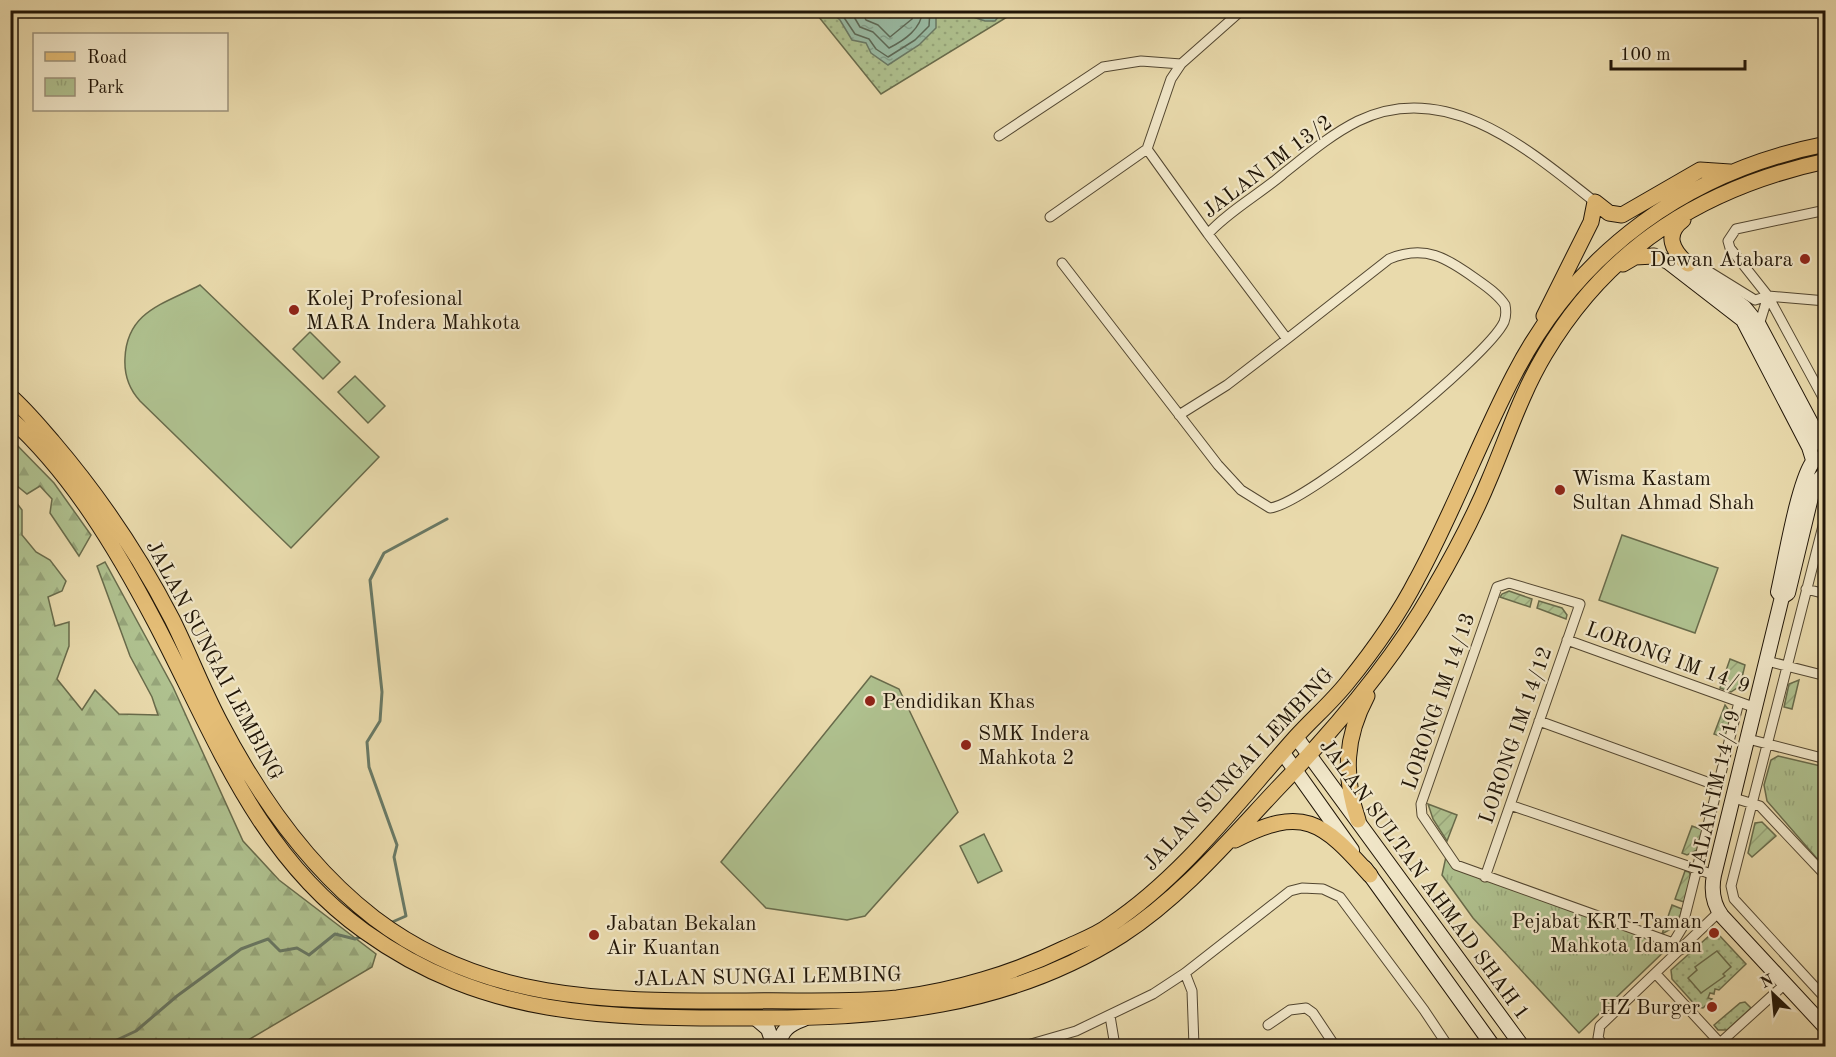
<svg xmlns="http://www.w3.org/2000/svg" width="1836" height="1057" font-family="'Old Standard TT',serif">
  <defs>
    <pattern id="grass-dots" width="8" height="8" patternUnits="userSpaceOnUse" patternTransform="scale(1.5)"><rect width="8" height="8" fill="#afc18f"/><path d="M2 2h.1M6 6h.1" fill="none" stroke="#96a57a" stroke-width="1.8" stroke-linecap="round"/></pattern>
    <pattern id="forest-firs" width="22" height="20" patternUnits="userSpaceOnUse" patternTransform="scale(1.5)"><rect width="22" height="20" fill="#afc18f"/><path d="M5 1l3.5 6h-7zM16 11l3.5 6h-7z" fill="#96a57a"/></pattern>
    <pattern id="park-tufts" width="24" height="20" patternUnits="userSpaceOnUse" patternTransform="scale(1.5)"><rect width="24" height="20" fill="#afc18f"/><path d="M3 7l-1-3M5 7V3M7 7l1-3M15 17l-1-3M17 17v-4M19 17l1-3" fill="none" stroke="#96a57a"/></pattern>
    <pattern id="garden-furrows" width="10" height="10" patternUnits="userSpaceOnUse" patternTransform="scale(1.5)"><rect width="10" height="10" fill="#afc18f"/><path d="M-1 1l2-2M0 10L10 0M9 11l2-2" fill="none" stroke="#96a57a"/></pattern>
    <pattern id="water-ripples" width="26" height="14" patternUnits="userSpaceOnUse" patternTransform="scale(1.5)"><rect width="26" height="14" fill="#99bba4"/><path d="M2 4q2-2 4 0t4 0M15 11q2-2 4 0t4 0" fill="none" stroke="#84a08c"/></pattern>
  </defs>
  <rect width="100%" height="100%" fill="#e9daac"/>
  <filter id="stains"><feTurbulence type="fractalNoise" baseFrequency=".00333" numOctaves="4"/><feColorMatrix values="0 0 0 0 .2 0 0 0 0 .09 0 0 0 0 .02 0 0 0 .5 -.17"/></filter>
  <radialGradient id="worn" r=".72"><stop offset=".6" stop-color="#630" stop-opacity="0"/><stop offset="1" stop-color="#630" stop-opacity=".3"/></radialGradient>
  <path fill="url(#grass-dots)" stroke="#686b4b" stroke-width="1.5" d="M 814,11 L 1017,11 L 881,94 Z
    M 1719,935 L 1746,964 L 1719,990 L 1715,989 L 1714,994 L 1710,993 L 1708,998 L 1712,999 L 1703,1008 L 1697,1007 L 1672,979 L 1671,970 L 1709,936 Z
    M 1745,1002 L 1751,1008 L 1727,1030 L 1718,1030 L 1714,1025 L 1740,1003 Z"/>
  <path fill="url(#forest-firs)" stroke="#686b4b" stroke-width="1.5" d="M 10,438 L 54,483 L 91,535 L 79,556 L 50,513 L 52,499 L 40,486 L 27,494 L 11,481 Z
    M 10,494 L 22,510 L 22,535 L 36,552 L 50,560 L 66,581 L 62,591 L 48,597 L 55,626 L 69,622 L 69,646 L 57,679 L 82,710 L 95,690 L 119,714 L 158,715 L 152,697 L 130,656 L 97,566 L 105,562 L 173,687 L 243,841 L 279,880 L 376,954 L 372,967 L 238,1046 L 11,1046 Z"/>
  <path fill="url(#park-tufts)" stroke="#686b4b" stroke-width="1.5" d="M 1778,756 L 1825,767 L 1825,827 L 1820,862 L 1767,801 L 1764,785 L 1771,760 Z
    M 1447,852 L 1457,865 L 1673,943 L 1579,1033 L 1473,918 L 1442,875 Z"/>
  <path fill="url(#garden-furrows)" stroke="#686b4b" stroke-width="1.5" d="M 1509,591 L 1532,599 L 1530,607 L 1500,597 L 1502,594 Z
    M 1539,601 L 1562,608 L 1567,615 L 1566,619 L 1537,608 Z
    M 1730,659 L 1745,665 L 1740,686 L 1731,692 L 1720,688 Z
    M 1799,680 L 1792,709 L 1784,707 L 1789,684 Z
    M 1725,705 L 1732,715 L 1726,738 L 1714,734 Z
    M 1428,804 L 1457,815 L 1447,841 L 1433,819 Z
    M 1762,822 L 1776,836 L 1752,857 L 1748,853 L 1755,823 Z
    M 1692,826 L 1703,830 L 1697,850 L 1687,855 L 1682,853 Z
    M 1685,871 L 1689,872 L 1691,877 L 1684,902 L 1675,899 Z
    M 1672,905 L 1682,909 L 1678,925 L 1662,934 Z"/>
  <path fill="#afc18f" stroke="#686b4b" stroke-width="1.5" d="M 200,285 L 379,457 L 291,548 L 140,401 C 129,389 124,375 125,358 C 127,311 164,304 200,285 Z
    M 310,332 L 340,362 L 323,379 L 293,349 Z
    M 355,376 L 385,406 L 368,423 L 338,392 Z
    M 1622,535 L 1718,568 L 1695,633 L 1599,600 Z
    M 871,676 L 899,689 L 958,812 L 865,916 L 847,920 L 766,908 L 721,862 Z
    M 984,834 L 1002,871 L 978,883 L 960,846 Z
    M 1717,951 L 1731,967 L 1723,974 L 1725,976 L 1701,993 L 1688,978 L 1697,970 L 1695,967 Z"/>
  <path fill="url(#water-ripples)" stroke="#697965" stroke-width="1.5" d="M 830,11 L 936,11 L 936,28 L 919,45 L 888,65 L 871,53 L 866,43 L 852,40 L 840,20 Z
    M 955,11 L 1003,10 L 1003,11 L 995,21 L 985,21 Z"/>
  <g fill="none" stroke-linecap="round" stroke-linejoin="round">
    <path stroke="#5c6856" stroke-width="1.5" d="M 839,10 L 855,34 L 869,39 L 876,49 L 888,57 L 915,40 L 929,26 L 930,10
      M 850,10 L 860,27 L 873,32 L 889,48 C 905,40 921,29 923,10
      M 861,10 L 866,20 L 878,25 L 890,37 L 912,19 L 914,10"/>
    <path stroke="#697965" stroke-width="3" d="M 390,923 L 406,916 L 394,857 L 397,845 L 369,767 L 367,742 L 380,721 L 382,692 L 370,580 L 384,553 L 447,519
      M 104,1046 L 136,1031 L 177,996 L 241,949 L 268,939 L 280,951 L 297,948 L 309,955 L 335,934 L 355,939 L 363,936"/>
    <defs>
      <path id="street" d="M 1242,10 L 1181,64 L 1171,79 L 1147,149 L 1208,234 C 1226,213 1261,193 1283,174 C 1307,155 1330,135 1358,121 C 1447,78 1529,150 1595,202
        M 999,136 L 1103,67 L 1141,61 L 1181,64
        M 1826,210 L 1736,229 L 1728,241 L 1730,248 L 1768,296 L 1826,403
        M 1050,217 L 1147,149
        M 1062,263 L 1218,465 L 1241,490 L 1270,508 C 1307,504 1488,357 1504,322 C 1506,317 1506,310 1505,305 C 1498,294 1486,286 1476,279 C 1447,258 1425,244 1389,259 L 1287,339 L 1208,234
        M 1700,266 L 1755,300 L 1768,296 L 1826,301
        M 1759,325 L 1768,296
        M 1179,415 L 1227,385 L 1287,339
        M 1826,514 L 1731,886 L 1734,899 L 1826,999
        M 1806,589 L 1826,594
        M 1567,640 L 1756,708
        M 1767,661 L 1826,676
        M 1539,721 L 1718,786
        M 1748,739 L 1826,759
        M 1734,798 L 1760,806 L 1826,876
        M 1510,805 L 1714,875
        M 1485,877 L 1580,604 L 1509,583 L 1497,587 L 1421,804 L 1422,815 L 1456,865 L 1673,943 L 1681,950
        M 1673,943 L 1682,928 L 1739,702
        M 1185,973 L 1192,991 L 1194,1046
        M 1656,974 L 1720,1043 L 1785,984
        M 1110,1016 L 1115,1046
        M 1268,1025 L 1290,1010 L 1306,1008 L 1313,1013 L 1335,1046
        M 1024,1046 L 1076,1031 L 1153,994 L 1185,973 L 1290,891 L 1302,888 L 1323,889 L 1340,897 L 1424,1010 L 1448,1046
        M 1604,1046 L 1598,1038 L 1600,1026 L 1719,912"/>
      <path id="secondary" d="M 1654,256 L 1668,262 L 1743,320 L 1809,447 L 1813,460
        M 1688,264 L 1744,307 L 1759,325 L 1826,451
        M 1782,597 L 1714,875 C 1711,890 1713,904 1722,916 L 1826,1028
        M 1782,597 L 1778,592 C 1785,562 1797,487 1812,463
        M 1782,597 L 1788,593 L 1814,485 L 1824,474
        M 1296,737 L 1522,1046
        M 1283,753 L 1352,850
        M 1365,868 L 1493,1046
        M 755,1018 L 768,1029 L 774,1046
        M 778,1046 C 782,1030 788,1025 804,1019"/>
      <path id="primary" d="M 1595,202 L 1609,213 L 1622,215 L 1700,170 L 1730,172
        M 1683,220 C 1664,234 1672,251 1688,264
        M 1623,264 L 1635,257 L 1654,256
        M 1544,316 L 1591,222 L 1595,202
        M 10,396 C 26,410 39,426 53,442 C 100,497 139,555 172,619 C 189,653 202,688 220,722 C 258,795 308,867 374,918 C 487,1004 612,1001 746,1001 C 796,1000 847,1003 897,998 C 954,991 1014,973 1065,948 C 1080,941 1097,935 1110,925 C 1183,876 1237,803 1295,738 C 1312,719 1331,703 1347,683 C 1373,651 1398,616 1417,579 C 1453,513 1479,442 1514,375 C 1578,250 1689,171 1826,144
        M 10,418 C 72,474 117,550 155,622 C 214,734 256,854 364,931 C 485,1018 605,1018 748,1018 C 879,1019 1008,1008 1122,935 C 1181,897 1229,840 1277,789 C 1334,730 1391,664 1432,592 C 1453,556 1473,519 1489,480 C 1507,438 1521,394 1545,354 C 1609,246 1705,187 1826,161
        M 1358,820 C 1343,776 1345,737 1367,696
        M 1235,840 C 1303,805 1322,821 1370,875"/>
    </defs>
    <use href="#street" stroke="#524630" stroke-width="11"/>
    <use href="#secondary" stroke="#201507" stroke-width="16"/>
    <use href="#primary" stroke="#201507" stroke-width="17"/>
    <use href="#street" stroke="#f1e7c9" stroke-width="9"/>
    <use href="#secondary" stroke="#f1e7c9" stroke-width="14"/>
    <use href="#primary" stroke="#e4bd76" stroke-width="15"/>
  </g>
  <g fill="#8f2418" stroke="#f1e7c9" stroke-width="2">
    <circle cx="1805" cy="259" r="6"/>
    <circle cx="294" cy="310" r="6"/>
    <circle cx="1560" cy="490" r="6"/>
    <circle cx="870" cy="701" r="6"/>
    <circle cx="966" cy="745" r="6"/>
    <circle cx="1714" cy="933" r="6"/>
    <circle cx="594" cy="935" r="6"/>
    <circle cx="1712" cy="1007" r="6"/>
  </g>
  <g text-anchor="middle" stroke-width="4.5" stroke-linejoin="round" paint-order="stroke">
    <g font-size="21" fill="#201507" stroke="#f1e7c9">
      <text transform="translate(1267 166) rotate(-37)" y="7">JALAN IM 13/2</text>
      <text transform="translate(1668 657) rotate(20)" y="7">LORONG IM 14/9</text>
      <text transform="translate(215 660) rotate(62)" y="7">JALAN SUNGAI LEMBING</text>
      <text transform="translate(1438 701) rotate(-71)" y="7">LORONG IM 14/13</text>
      <text transform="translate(1515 735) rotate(-71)" y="7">LORONG IM 14/12</text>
      <text transform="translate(1238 769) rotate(-47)" y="7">JALAN SUNGAI LEMBING</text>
      <text transform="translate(1714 792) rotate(-77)" y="7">JALAN IM 14/19</text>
      <text transform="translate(1425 879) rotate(54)" y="7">JALAN SULTAN AHMAD SHAH 1</text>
      <text transform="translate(768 976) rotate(-1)" y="7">JALAN SUNGAI LEMBING</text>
    </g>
    <g font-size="21" fill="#201507" stroke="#f1e7c9" text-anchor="start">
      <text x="1793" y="266" text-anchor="end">Dewan Atabara</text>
      <text x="306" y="305">Kolej Profesional<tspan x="306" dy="24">MARA Indera Mahkota</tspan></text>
      <text x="1572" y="485">Wisma Kastam<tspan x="1572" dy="24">Sultan Ahmad Shah</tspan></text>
      <text x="882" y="708">Pendidikan Khas</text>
      <text x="978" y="740">SMK Indera<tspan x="978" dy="24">Mahkota 2</tspan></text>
      <text x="1702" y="928" text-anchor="end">Pejabat KRT-Taman<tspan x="1702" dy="24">Mahkota Idaman</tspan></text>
      <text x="606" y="930">Jabatan Bekalan<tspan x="606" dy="24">Air Kuantan</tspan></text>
      <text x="1700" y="1014" text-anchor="end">HZ Burger</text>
    </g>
  </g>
  <rect width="1836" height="1057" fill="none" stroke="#e9daac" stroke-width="36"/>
  <rect x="12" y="12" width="1812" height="1033" fill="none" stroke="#201507" stroke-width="3"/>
  <rect x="18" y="18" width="1800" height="1021" fill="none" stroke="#201507" stroke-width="1.5"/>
  <rect x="33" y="33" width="195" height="78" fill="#f1e7c9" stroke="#9d937b" stroke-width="1.5"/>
  <rect x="45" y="52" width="30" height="9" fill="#e4bd76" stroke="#9d937b" stroke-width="1.5"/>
  <text x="87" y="63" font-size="18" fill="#201507">Road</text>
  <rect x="45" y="78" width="30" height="18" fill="url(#park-tufts)" stroke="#9d937b" stroke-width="1.5"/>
  <text x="87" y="93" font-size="18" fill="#201507">Park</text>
  <g transform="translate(1773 994) rotate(334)" stroke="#f1e7c9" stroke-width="4.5" paint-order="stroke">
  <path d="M0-4.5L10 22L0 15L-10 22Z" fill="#201507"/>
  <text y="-9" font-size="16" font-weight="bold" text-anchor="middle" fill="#201507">N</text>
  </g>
  <path d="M1611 60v9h134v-9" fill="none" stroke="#201507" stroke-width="3"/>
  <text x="1620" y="60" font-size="18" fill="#201507" stroke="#f1e7c9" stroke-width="4.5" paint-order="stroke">100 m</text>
  <rect width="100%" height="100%" filter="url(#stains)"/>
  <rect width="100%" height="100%" fill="url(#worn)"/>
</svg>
